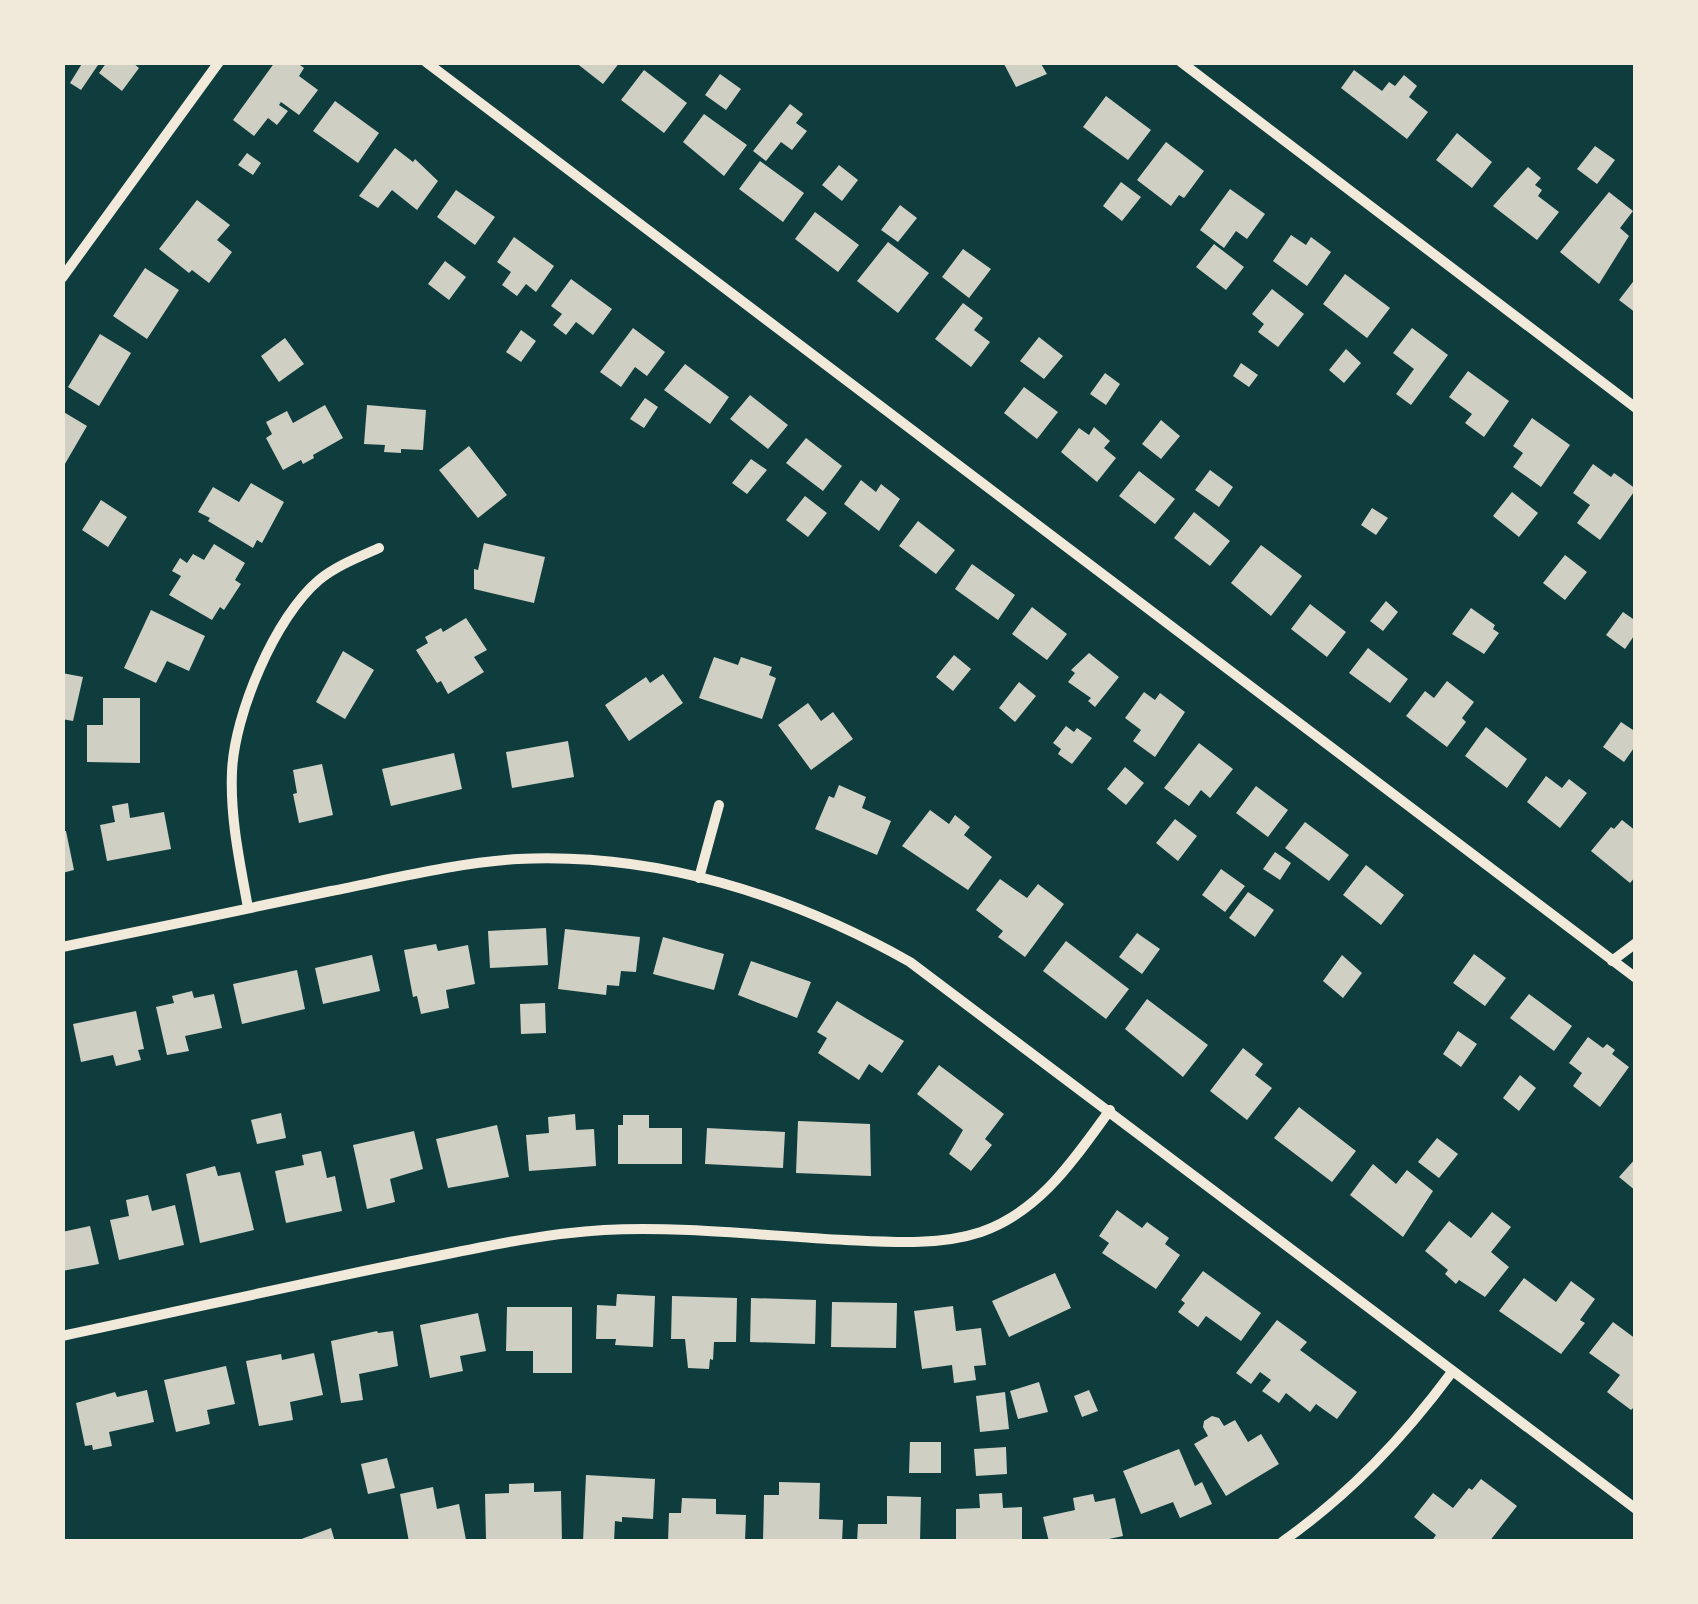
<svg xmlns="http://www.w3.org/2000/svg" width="1698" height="1604" font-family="'Times New Roman',serif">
  <rect width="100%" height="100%" fill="#0f3d3e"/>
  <path fill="#cfcfc3" d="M 83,62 L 98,65 L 81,90 L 70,83 Z
    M 107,62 L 132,62 L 139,68 L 122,91 L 99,73 Z
    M 275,62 L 296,62 L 304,68 L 299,76 L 318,90 L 299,115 L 281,102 L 279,105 L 288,111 L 277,125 L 268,118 L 254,136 L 233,120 Z
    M 575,62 L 620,62 L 603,84 Z
    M 1003,62 L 1040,62 L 1047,74 L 1016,87 Z
    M 644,70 L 687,103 L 664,133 L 621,100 Z
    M 1354,70 L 1382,91 L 1389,82 L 1395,86 L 1404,75 L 1417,86 L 1409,97 L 1428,112 L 1407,139 L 1341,88 Z
    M 720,74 L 741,89 L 726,110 L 705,95 Z
    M 1106,96 L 1151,130 L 1128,160 L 1083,127 Z
    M 335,101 L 379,133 L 358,163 L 313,131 Z
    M 790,104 L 803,114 L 796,123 L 807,131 L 792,150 L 781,142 L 766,161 L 753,151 Z
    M 704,114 L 747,145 L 724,176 L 683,142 Z
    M 1457,133 L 1492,162 L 1472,188 L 1436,160 Z
    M 1166,142 L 1204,171 L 1184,198 L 1179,195 L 1171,206 L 1137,180 Z
    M 1595,146 L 1615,160 L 1597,184 L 1577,169 Z
    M 395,148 L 413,162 L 415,159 L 438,181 L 417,210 L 392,190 L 378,208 L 359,196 Z
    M 247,153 L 261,163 L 253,175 L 238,165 Z
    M 760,161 L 804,193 L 783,222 L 739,189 Z
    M 839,165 L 858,180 L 842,201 L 822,185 Z
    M 1528,167 L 1541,178 L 1535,185 L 1542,190 L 1538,196 L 1559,212 L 1537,240 L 1493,206 Z
    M 1121,182 L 1141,197 L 1122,221 L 1103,206 Z
    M 1230,189 L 1265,214 L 1247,239 L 1236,231 L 1224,248 L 1200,230 Z
    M 456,190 L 495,217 L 475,245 L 437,217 Z
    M 1609,192 L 1633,211 L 1620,228 L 1629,236 L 1599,284 L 1560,252 Z
    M 197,200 L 230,225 L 217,240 L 232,252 L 209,283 L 192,270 L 189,273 L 159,249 Z
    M 900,205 L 917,218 L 898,242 L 881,230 Z
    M 815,212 L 859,245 L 838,272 L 795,239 Z
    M 1291,235 L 1306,245 L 1311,237 L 1331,252 L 1307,286 L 1273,261 Z
    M 514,237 L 554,266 L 536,292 L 526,284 L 517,296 L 502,285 L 511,272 L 497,262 Z
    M 888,242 L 929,273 L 898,313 L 857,281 Z
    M 1214,244 L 1244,267 L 1226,290 L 1196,267 Z
    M 963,249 L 991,269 L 969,298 L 942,277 Z
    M 445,261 L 466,277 L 449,300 L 428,284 Z
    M 145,268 L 179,290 L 147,339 L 113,316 Z
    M 1345,274 L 1390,308 L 1367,338 L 1323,304 Z
    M 1636,278 L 1636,313 L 1619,300 Z
    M 571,279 L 612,309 L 593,335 L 576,322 L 566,335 L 553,325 L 562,314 L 551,306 Z
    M 1272,289 L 1304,314 L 1278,347 L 1258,332 L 1264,324 L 1252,314 Z
    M 963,303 L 983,318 L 974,330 L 990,342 L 971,367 L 935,339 Z
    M 633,328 L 665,352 L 647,376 L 635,367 L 621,387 L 600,372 Z
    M 1412,328 L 1448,355 L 1411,405 L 1396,394 L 1414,369 L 1393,353 Z
    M 521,330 L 536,341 L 521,362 L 506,352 Z
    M 100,334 L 131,353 L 99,406 L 68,387 Z
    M 1039,337 L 1063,356 L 1044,379 L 1020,361 Z
    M 285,338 L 304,364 L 279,382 L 261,356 Z
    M 1346,349 L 1361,363 L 1344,383 L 1329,370 Z
    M 1241,363 L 1258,375 L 1249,387 L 1233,376 Z
    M 685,364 L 729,397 L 710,424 L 664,390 Z
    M 1468,371 L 1509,401 L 1484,437 L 1465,423 L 1472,414 L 1449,397 Z
    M 1105,373 L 1120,384 L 1106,405 L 1090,394 Z
    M 1024,387 L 1058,412 L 1037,439 L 1004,413 Z
    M 750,395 L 788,425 L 768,449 L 730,419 Z
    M 645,398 L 658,407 L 644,428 L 630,419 Z
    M 325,405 L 343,438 L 313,455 L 314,458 L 303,464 L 301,460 L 283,470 L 266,438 L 272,434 L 266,422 L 287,411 L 293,423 Z
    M 367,405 L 426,410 L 423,450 L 401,449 L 401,453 L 384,452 L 385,445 L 364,444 Z
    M 62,411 L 87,426 L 62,469 Z
    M 1532,418 L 1570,445 L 1541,487 L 1513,467 L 1523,453 L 1513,446 Z
    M 1161,420 L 1180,436 L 1161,459 L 1142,444 Z
    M 1094,427 L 1110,441 L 1104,448 L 1116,458 L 1097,482 L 1061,452 L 1079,428 L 1089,435 Z
    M 806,438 L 842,466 L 823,491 L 786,463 Z
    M 469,446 L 507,495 L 478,518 L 439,470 Z
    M 751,459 L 767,470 L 747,494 L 732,483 Z
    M 1593,464 L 1611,477 L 1614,473 L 1636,489 L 1600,540 L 1577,523 L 1590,505 L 1573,493 Z
    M 1210,470 L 1233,487 L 1219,507 L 1195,490 Z
    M 1139,471 L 1175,499 L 1155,524 L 1119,496 Z
    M 861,480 L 876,492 L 881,484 L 900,499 L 879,531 L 844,504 Z
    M 251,483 L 284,502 L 262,543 L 257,540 L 253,548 L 208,521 L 210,518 L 198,512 L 213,487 L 239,502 Z
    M 1512,492 L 1538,513 L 1519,537 L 1493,516 Z
    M 805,496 L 827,513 L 808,537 L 786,520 Z
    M 101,500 L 127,517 L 108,547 L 82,530 Z
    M 1372,508 L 1388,518 L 1376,535 L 1361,525 Z
    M 1194,512 L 1230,541 L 1210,566 L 1174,538 Z
    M 918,521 L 955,550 L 936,574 L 899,546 Z
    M 484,543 L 545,557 L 534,603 L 474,589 L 474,569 L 478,570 Z
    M 214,544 L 245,563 L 235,580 L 241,584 L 224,610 L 220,607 L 212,620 L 169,595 L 181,576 L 172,571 L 180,558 L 187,563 L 193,554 L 204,560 Z
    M 1261,545 L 1302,576 L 1271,616 L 1231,583 Z
    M 1565,555 L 1587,572 L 1565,600 L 1543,583 Z
    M 972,564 L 1015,595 L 998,620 L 955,589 Z
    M 1386,601 L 1398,612 L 1383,631 L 1370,621 Z
    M 1310,604 L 1346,632 L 1327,657 L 1291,629 Z
    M 1032,607 L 1067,634 L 1047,660 L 1012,634 Z
    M 1471,608 L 1495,625 L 1493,629 L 1499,633 L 1484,654 L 1452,634 Z
    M 151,610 L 205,636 L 189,671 L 167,661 L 156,683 L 124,668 Z
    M 1623,612 L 1636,621 L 1636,633 L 1625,649 L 1606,635 Z
    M 466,618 L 487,650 L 474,657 L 484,672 L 448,694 L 441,681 L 437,683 L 416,650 L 428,643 L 425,637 L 441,628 L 443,632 Z
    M 1368,648 L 1408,679 L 1390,703 L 1349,673 Z
    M 343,651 L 374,670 L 345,719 L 316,702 Z
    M 1089,653 L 1119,677 L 1095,707 L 1088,701 L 1091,698 L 1068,682 L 1075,673 L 1071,670 Z
    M 954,655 L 971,669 L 953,691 L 936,677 Z
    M 714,657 L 738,665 L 741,657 L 772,667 L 769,675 L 776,678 L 762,719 L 699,698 Z
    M 62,673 L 83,677 L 73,721 L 62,719 Z
    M 663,674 L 683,703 L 629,741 L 605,705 L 646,677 L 650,683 Z
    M 1447,681 L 1474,702 L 1462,718 L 1466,722 L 1447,747 L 1406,716 L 1425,691 L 1434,698 Z
    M 1019,682 L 1036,696 L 1015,722 L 999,708 Z
    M 1144,692 L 1155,700 L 1160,693 L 1185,712 L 1155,757 L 1133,741 L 1141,730 L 1125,718 Z
    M 103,698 L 140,698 L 140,763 L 87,762 L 87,725 L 103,725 Z
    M 808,703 L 821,721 L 833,712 L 853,739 L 811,770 L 778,725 Z
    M 1621,722 L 1636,732 L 1636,745 L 1624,762 L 1603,747 Z
    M 1066,726 L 1074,732 L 1077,728 L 1092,738 L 1072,764 L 1058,754 L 1061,749 L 1053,743 Z
    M 1486,727 L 1527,759 L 1507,788 L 1465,756 Z
    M 568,741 L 574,777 L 512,788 L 506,752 Z
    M 1199,743 L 1233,769 L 1210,798 L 1201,790 L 1189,806 L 1164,788 Z
    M 454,753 L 462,789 L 391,806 L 382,769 Z
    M 322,764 L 333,815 L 299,823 L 293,794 L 297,793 L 293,770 Z
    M 1125,767 L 1144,783 L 1126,805 L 1107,789 Z
    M 1546,776 L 1562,788 L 1569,779 L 1587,793 L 1560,828 L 1527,802 Z
    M 839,785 L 866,797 L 862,808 L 891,821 L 877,855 L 815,829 L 829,796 L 834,798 Z
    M 1256,786 L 1288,810 L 1268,837 L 1236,813 Z
    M 128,803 L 130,818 L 164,812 L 171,849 L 107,861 L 100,825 L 115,822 L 112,806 Z
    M 930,810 L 949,824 L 955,815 L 970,827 L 964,835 L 992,857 L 968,890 L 902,846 Z
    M 1175,819 L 1197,836 L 1178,861 L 1156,843 Z
    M 1622,820 L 1636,831 L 1636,876 L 1630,883 L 1591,851 L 1611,827 L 1614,829 Z
    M 1305,822 L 1349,855 L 1329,881 L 1285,848 Z
    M 62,831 L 66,831 L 74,870 L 62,873 Z
    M 1275,852 L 1291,863 L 1280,880 L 1263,869 Z
    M 1366,865 L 1404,895 L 1381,925 L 1343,895 Z
    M 1221,869 L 1245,886 L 1225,912 L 1202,895 Z
    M 1000,879 L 1027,898 L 1038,884 L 1064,904 L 1025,957 L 998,937 L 1003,931 L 976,910 Z
    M 1248,892 L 1274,910 L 1255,937 L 1229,918 Z
    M 546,928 L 548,965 L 490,968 L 488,931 Z
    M 565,929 L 640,937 L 636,972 L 621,971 L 619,986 L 607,985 L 606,995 L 558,989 Z
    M 1137,933 L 1160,949 L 1142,974 L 1119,957 Z
    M 663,937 L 724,954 L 714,990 L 653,974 Z
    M 1066,941 L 1129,989 L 1106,1019 L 1043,971 Z
    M 436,944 L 438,951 L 468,945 L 475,984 L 446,990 L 449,1008 L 421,1014 L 417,996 L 413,997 L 404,950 Z
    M 1474,954 L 1506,978 L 1485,1006 L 1453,983 Z
    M 372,955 L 380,991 L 323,1004 L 315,968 Z
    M 1342,955 L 1362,973 L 1343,998 L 1323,981 Z
    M 751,961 L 811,982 L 797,1018 L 738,995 Z
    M 297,970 L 305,1009 L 242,1024 L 233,984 Z
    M 192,991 L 194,998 L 214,994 L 222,1028 L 185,1036 L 189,1051 L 167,1055 L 156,1007 L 174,1003 L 172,996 Z
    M 1529,994 L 1572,1026 L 1554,1051 L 1510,1018 Z
    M 1147,999 L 1208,1045 L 1183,1077 L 1125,1029 Z
    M 837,1001 L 904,1041 L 882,1073 L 869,1064 L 859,1080 L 818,1053 L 827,1038 L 817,1032 Z
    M 545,1003 L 546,1033 L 521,1034 L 520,1004 Z
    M 136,1011 L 144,1049 L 138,1050 L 141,1060 L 116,1066 L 113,1055 L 81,1062 L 73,1024 Z
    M 1458,1031 L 1477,1044 L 1461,1067 L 1443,1054 Z
    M 1588,1037 L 1603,1048 L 1607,1044 L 1615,1050 L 1612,1054 L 1629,1067 L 1600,1107 L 1573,1086 L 1582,1073 L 1569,1063 Z
    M 1243,1048 L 1263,1064 L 1255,1075 L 1272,1088 L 1247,1120 L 1210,1091 Z
    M 939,1065 L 1004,1114 L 985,1139 L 992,1145 L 971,1171 L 949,1154 L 963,1130 L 917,1094 Z
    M 1520,1075 L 1536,1088 L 1519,1111 L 1503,1098 Z
    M 1299,1107 L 1356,1151 L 1332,1182 L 1274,1138 Z
    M 281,1113 L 286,1138 L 257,1144 L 251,1120 Z
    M 575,1114 L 576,1130 L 594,1129 L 596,1166 L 529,1171 L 526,1135 L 549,1133 L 548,1117 Z
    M 623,1115 L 649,1115 L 649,1128 L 682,1128 L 682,1164 L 618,1164 L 618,1125 L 623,1125 Z
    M 798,1121 L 870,1124 L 871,1176 L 796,1173 Z
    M 497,1125 L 509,1177 L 448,1188 L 436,1139 Z
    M 707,1128 L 785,1132 L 783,1168 L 705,1164 Z
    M 414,1131 L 423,1169 L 390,1179 L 395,1202 L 367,1209 L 353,1145 Z
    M 1437,1138 L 1458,1154 L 1439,1178 L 1418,1162 Z
    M 321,1151 L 327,1178 L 335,1176 L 342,1211 L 286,1223 L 275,1171 L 304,1165 L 302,1155 Z
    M 1636,1158 L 1636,1191 L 1619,1177 Z
    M 1373,1164 L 1396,1184 L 1407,1170 L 1433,1191 L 1403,1237 L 1350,1195 Z
    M 215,1166 L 218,1176 L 240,1172 L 254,1230 L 200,1243 L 186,1174 Z
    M 148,1195 L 152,1211 L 175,1205 L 184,1245 L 119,1260 L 110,1220 L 129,1216 L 126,1200 Z
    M 1117,1210 L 1142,1228 L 1147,1222 L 1169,1238 L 1165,1244 L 1180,1255 L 1156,1289 L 1102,1253 L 1109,1243 L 1099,1236 Z
    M 1492,1212 L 1511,1227 L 1491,1252 L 1509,1267 L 1485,1297 L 1459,1280 L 1456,1284 L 1445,1274 L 1448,1270 L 1425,1251 L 1449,1221 L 1471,1238 Z
    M 90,1226 L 99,1264 L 62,1271 L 62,1232 Z
    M 1203,1271 L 1261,1313 L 1241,1341 L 1206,1316 L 1198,1327 L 1178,1312 L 1185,1303 L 1181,1300 Z
    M 1055,1273 L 1071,1308 L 1009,1337 L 992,1301 Z
    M 1524,1278 L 1556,1302 L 1571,1281 L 1595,1299 L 1580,1320 L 1585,1323 L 1561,1354 L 1499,1311 Z
    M 617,1294 L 655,1296 L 653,1347 L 615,1345 L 616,1339 L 596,1339 L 597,1305 L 616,1306 Z
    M 672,1296 L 737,1298 L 736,1342 L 714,1342 L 713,1360 L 710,1359 L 709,1369 L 688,1368 L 685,1339 L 671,1339 Z
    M 751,1298 L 816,1300 L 815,1344 L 750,1342 Z
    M 832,1302 L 897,1303 L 896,1348 L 831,1347 Z
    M 953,1306 L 956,1331 L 981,1328 L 986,1365 L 974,1366 L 976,1380 L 954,1383 L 952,1365 L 922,1369 L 914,1311 Z
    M 507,1307 L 572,1307 L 572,1373 L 533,1373 L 533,1351 L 506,1351 Z
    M 478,1313 L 486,1351 L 460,1356 L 463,1371 L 430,1378 L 420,1325 Z
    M 1277,1320 L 1307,1342 L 1300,1350 L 1357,1392 L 1337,1419 L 1316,1404 L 1310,1412 L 1286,1393 L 1279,1403 L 1262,1391 L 1271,1380 L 1260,1372 L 1251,1384 L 1236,1373 Z
    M 1613,1322 L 1636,1339 L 1636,1405 L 1631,1410 L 1607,1392 L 1620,1375 L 1589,1353 Z
    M 377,1331 L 378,1333 L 393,1331 L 398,1366 L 359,1374 L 363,1400 L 341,1403 L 331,1341 Z
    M 314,1353 L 323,1395 L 290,1402 L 293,1420 L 259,1426 L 246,1361 L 281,1354 L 282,1360 Z
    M 226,1366 L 235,1404 L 207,1410 L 210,1424 L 176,1432 L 164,1380 Z
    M 1039,1382 L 1048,1412 L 1018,1419 L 1010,1391 Z
    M 147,1390 L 154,1422 L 109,1432 L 112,1446 L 93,1450 L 92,1445 L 85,1446 L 76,1403 L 115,1392 L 117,1397 Z
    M 1089,1390 L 1098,1411 L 1082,1417 L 1074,1396 Z
    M 1005,1392 L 1009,1429 L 980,1432 L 976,1396 Z
    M 1212,1416 L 1219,1418 L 1224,1426 L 1235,1420 L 1248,1442 L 1261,1434 L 1279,1464 L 1226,1496 L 1194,1444 L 1208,1436 L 1203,1427 L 1204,1421 Z
    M 910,1442 L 941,1442 L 941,1473 L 909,1473 Z
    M 1006,1447 L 1007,1474 L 976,1476 L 974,1449 Z
    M 1179,1449 L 1195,1486 L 1202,1482 L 1212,1504 L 1180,1518 L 1173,1502 L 1141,1514 L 1123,1471 Z
    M 387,1458 L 395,1488 L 368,1494 L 361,1464 Z
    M 586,1475 L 655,1479 L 653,1519 L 622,1517 L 622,1522 L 615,1521 L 614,1542 L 583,1542 Z
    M 1481,1479 L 1517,1506 L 1489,1542 L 1431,1542 L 1436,1535 L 1414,1517 L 1433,1493 L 1453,1508 L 1469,1488 L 1472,1490 Z
    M 779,1482 L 820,1483 L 819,1519 L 843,1520 L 842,1542 L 763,1542 L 764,1495 L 779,1495 Z
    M 534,1483 L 534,1492 L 561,1491 L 562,1542 L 486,1539 L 485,1494 L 509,1493 L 509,1484 Z
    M 433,1487 L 437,1509 L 459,1504 L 466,1540 L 409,1542 L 400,1494 Z
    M 1002,1493 L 1003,1508 L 1022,1507 L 1022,1542 L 956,1542 L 956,1509 L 980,1508 L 979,1494 Z
    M 1093,1494 L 1095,1502 L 1115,1498 L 1123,1536 L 1109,1539 L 1110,1542 L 1049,1542 L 1043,1517 L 1075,1510 L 1073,1498 Z
    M 887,1496 L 921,1497 L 920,1542 L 857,1542 L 858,1524 L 887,1524 Z
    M 682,1498 L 716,1499 L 716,1514 L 746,1515 L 745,1542 L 668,1542 L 669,1513 L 681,1513 Z
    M 331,1528 L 335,1542 L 296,1542 L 296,1541 Z"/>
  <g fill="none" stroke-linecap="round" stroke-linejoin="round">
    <path stroke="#f1e9da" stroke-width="10" d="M 426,62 L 1636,978
      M 1181,62 L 1636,408
      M 62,278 L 219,62
      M 699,878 L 719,805
      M 248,908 C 240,863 230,818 232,772 C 234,715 275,617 319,580 C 336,566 359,557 379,548
      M 62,947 C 152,929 241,910 331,891 C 392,879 455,863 518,859 C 656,852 791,895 910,962 L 1636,1509
      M 1612,961 L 1636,943
      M 62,1336 C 176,1312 289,1286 403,1263 C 469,1250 536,1234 604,1230 C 684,1226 766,1236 846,1240 C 889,1242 939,1246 981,1232 C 1041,1211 1074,1159 1110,1110
      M 1282,1542 C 1350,1494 1403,1438 1452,1372"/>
  </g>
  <rect width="1698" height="1604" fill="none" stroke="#f1e9da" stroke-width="130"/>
</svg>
